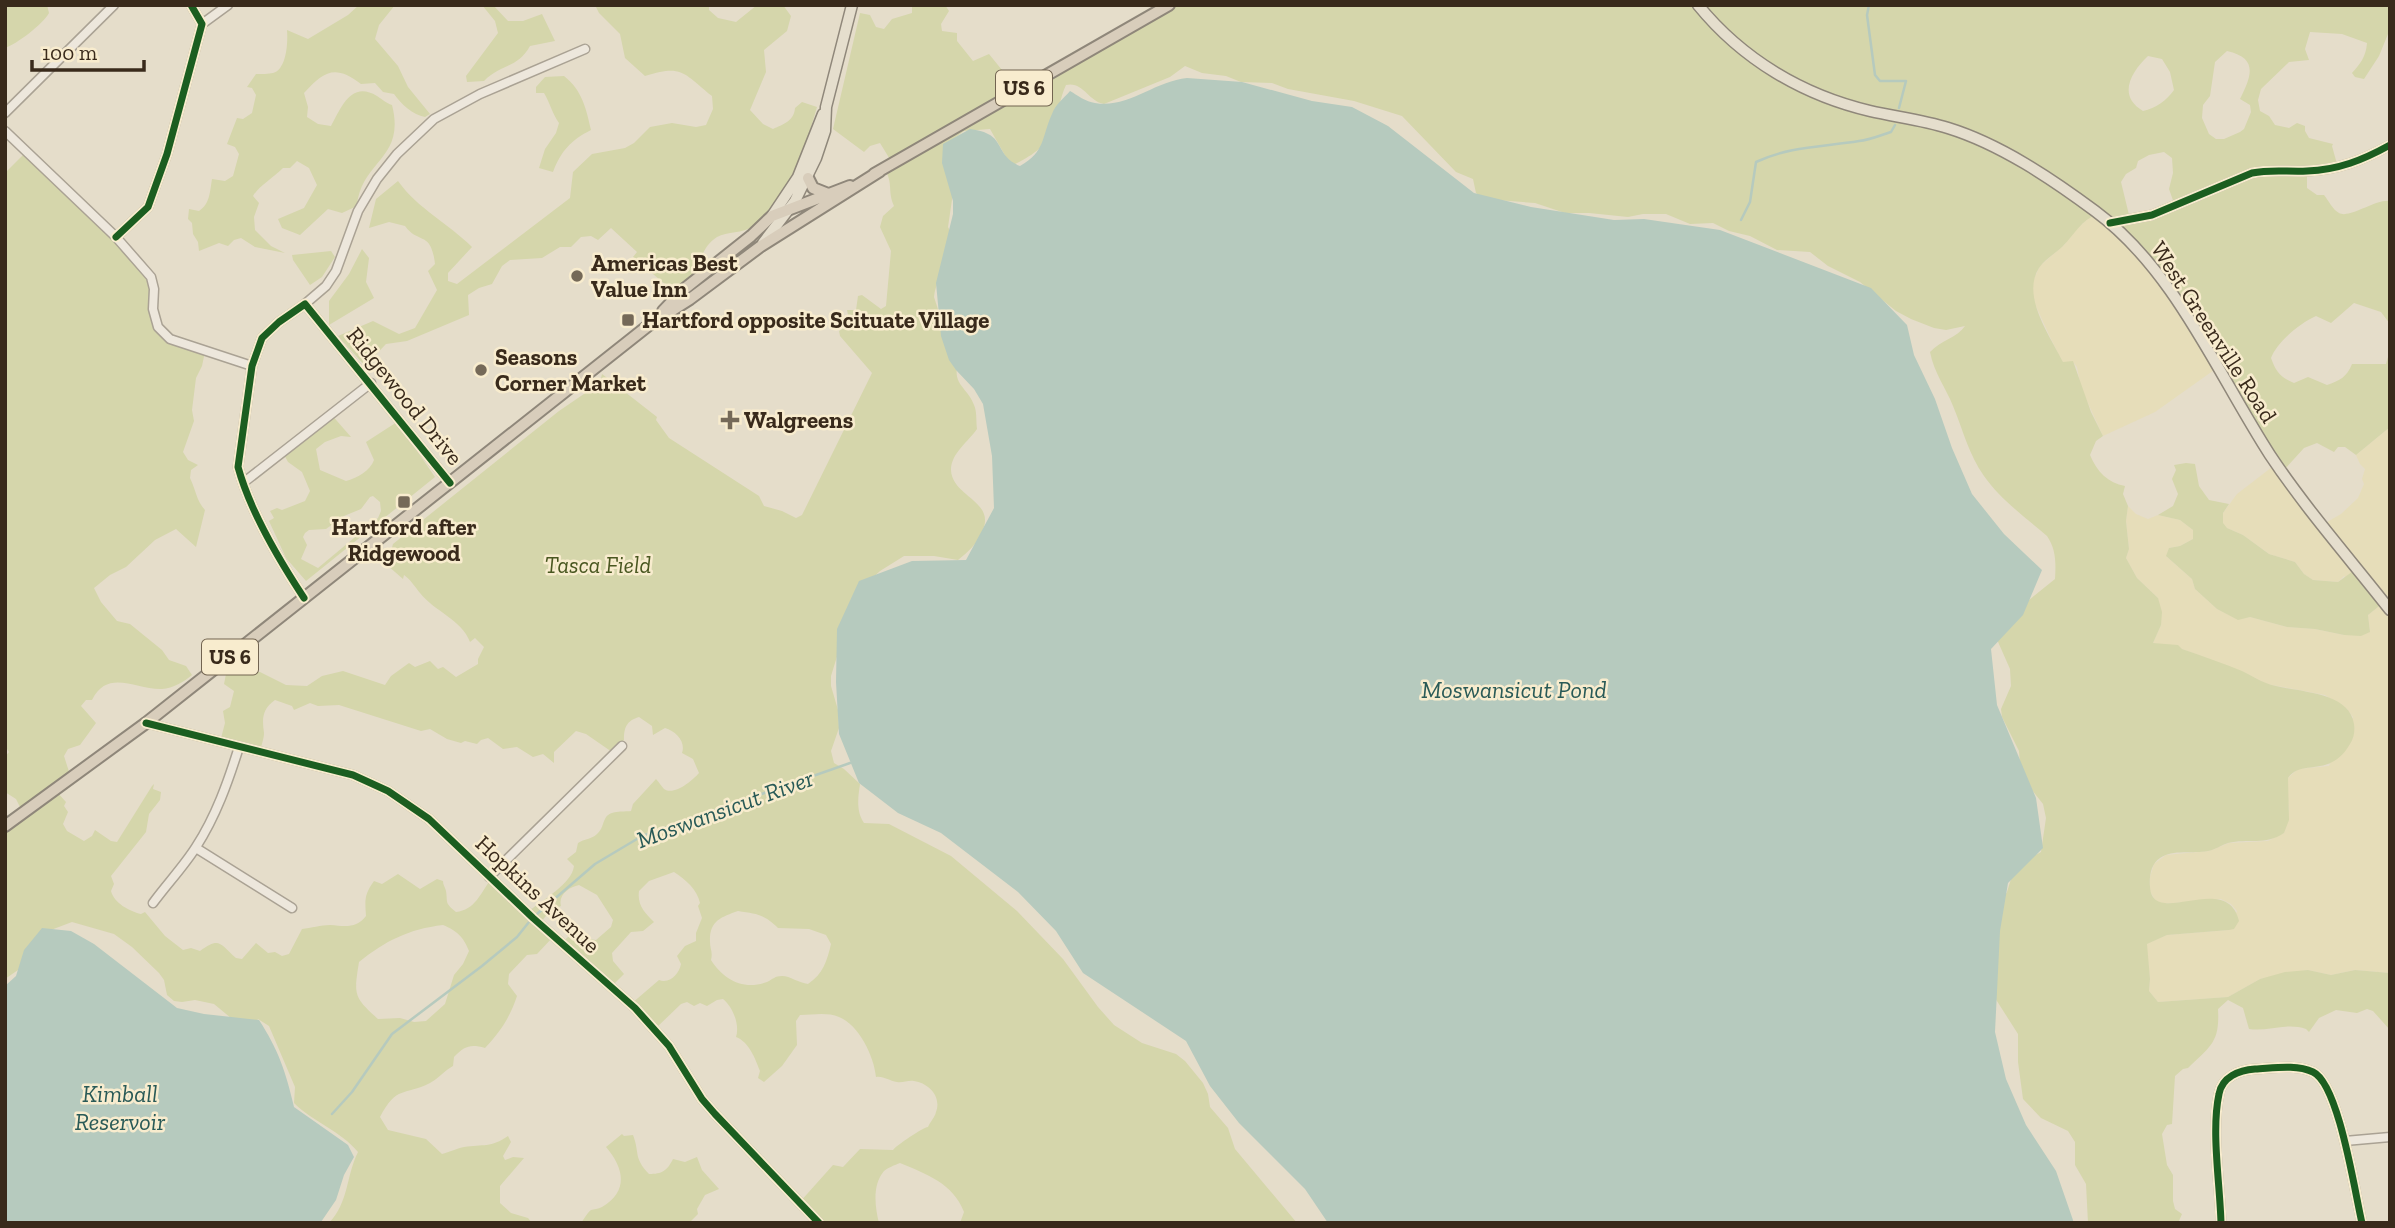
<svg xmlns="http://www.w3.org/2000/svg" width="2395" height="1228" font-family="'Zilla Slab',serif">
  <rect width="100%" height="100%" fill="#e5ddca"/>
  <path fill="#e6ddb9" d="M 2098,214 L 2147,259 L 2217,368 L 2155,412 L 2103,436 L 2081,388 L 2077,367 L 2073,362 L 2063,363 L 2050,337 L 2035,304 L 2031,285 L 2040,266 L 2065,244 L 2071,234 L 2090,217 Z
    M 2390,427 L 2390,594 L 2382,601 L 2344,576 L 2338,582 L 2313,580 L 2304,574 L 2295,562 L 2269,554 L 2243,535 L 2227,528 L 2222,523 L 2223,513 L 2237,494 L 2276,464 L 2322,525 L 2341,514 L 2358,498 L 2364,484 L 2362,479 L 2365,469 L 2360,464 L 2356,455 Z
    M 2128,506 L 2136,514 L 2148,519 L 2158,515 L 2180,520 L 2193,530 L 2193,539 L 2180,546 L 2169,548 L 2167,557 L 2192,579 L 2195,589 L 2217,609 L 2237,619 L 2250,617 L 2287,627 L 2315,629 L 2344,635 L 2370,632 L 2368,615 L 2383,603 L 2390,611 L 2390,973 L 2355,970 L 2331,975 L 2308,970 L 2260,979 L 2228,997 L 2158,1002 L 2149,991 L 2150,979 L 2146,944 L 2167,935 L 2229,930 L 2237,911 L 2231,904 L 2221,899 L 2174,903 L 2160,903 L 2155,900 L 2150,891 L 2150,877 L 2154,864 L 2166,855 L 2209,851 L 2229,843 L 2268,841 L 2284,833 L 2289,809 L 2286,791 L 2288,778 L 2298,769 L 2329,766 L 2353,717 L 2347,709 L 2325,695 L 2267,684 L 2243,672 L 2182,649 L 2153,643 L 2161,625 L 2158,598 L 2137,578 L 2126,558 L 2129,549 L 2126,521 Z"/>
  <path fill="#d5d6ab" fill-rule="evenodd" d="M 5,5 L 47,5 L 49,13 C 43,24 17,44 5,48 Z
    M 359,5 L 395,5 L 379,25 L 375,39 L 398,66 L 408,87 L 430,114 L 425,117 C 413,115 401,104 394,94 L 383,92 L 375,83 L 361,84 C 335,64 324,71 304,93 L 308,107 L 307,117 L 318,124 L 331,126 C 341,108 351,80 377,96 C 383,100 386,103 392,105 C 406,160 361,160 357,206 L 342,213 L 328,209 L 300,235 L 282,228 L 278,219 L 304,208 L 317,185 L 309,168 L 297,161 L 290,168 L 283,168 C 274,177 258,187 253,196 L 259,203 L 254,217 L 255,230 L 271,246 L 285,253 L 255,247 L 241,238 L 234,240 L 228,246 L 219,243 L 199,251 L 198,242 L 193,234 L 192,223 L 188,219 L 189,209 L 199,211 C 210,204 210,191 212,179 L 225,181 L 233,176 L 239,154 L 235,147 L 227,144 L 237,118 L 243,119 L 252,113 L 256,95 L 252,88 L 247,87 L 256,74 C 261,74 269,74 273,73 C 287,69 288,41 287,30 L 308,39 L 348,15 Z
    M 482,5 L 493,5 L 508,21 L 523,21 L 542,14 L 555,41 L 530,46 C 518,68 501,64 484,81 L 467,82 L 466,76 L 498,33 L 495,21 Z
    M 595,5 L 709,5 L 709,10 L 718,18 L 736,22 L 757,5 L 783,5 L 791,16 L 787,31 L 764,50 L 766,72 L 750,110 L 763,124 L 773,129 C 784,124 794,121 795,108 L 802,102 L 817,107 C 805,149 789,198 753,226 C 743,234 727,231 717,237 C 701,247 700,266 690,278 C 685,283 678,287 673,291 L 633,257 L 637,252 L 611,228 L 598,240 L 591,236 L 581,237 L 571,247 L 560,247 L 542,258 L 510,260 L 502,266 L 492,284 L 479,288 L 468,295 L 469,315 L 407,341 L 386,344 L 365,366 L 338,336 L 373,321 L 399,334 L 415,328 L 437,290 L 428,271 L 435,264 C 431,230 419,245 405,226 L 389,222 L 369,228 L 376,199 L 398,181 C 418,209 448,223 472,247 L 448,273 L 448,281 L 457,284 L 570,198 L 573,172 L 592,154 L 625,148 L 634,143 L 650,127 L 672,123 L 696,127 L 706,125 L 713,109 L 712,96 C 683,73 683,64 645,76 L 625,58 L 620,34 L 599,13 Z
    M 912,5 L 945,5 L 949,11 L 941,24 L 942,31 L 957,33 L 957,41 L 973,61 L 989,54 L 1006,75 L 1014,91 L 1165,5 L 2390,5 L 2390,29 L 2379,56 L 2364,79 L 2355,77 L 2352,73 C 2360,64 2366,57 2367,43 L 2342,34 L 2310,32 L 2305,49 L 2309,60 L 2289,62 L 2261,89 L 2258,100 L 2260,111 L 2269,116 L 2275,125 L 2289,128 L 2297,123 L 2305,126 L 2305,131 L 2309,138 L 2333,144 L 2332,146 L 2337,164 L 2307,169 L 2307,188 L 2317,195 L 2324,195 C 2328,200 2333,210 2339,213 C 2350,219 2375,199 2390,201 L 2390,324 L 2381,312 L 2354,303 L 2331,323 L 2316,316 C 2300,323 2277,342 2271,358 C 2276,372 2280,377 2294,383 L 2308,377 L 2327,385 C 2339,381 2347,377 2352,364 L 2386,364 L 2390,350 L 2390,427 L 2356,455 L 2345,447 L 2338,447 L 2334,452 L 2317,443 L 2304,448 L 2283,471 L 2166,282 L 2098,214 C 2081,220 2075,234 2063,246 C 2056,253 2045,259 2039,268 C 2021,296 2050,336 2063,362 L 2073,361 L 2091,412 L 2103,436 L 2096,441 L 2090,455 C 2097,472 2108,483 2125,486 L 2123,494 L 2128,506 L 2126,521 L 2129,549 L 2126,558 L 2137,578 L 2158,598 L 2162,612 L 2161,625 L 2153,643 L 2178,645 L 2182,649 C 2202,656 2223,663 2242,671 C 2251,675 2258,680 2266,683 C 2291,693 2349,689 2354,724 C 2355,731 2354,738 2350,744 C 2330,779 2302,758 2288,778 L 2289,820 L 2284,833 C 2265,846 2248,838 2228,843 C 2221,845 2215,850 2208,851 C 2193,854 2173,849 2160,858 C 2151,864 2149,876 2150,887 C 2153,929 2227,870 2239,921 L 2234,929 L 2229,930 L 2167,935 L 2147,944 L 2150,979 L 2149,991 L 2158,1002 L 2228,997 L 2260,979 L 2285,972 L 2308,970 L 2331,975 L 2355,970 L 2390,973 L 2390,1030 L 2373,1011 L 2367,1009 L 2357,1013 L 2336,1010 L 2319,1018 L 2309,1032 L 2306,1029 C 2287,1022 2268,1032 2249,1029 L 2243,1008 L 2228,1000 L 2218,1009 C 2220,1043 2210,1046 2188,1068 L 2183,1069 L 2175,1076 L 2172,1124 L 2167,1125 L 2162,1134 L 2167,1165 L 2173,1175 L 2173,1201 L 2175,1209 L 2182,1214 L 2178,1223 L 2088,1223 L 2086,1184 L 2075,1165 L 2075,1142 L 2068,1131 L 2041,1118 L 2023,1099 L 2018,1062 L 2018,1034 L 1988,987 L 1987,925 L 2007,892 L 2015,866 L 2041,852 L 2046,818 L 2043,804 L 2021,776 L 2019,751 L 2002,717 L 2001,709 L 2011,686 L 2010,669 L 1995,635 L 2029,600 L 2055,579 C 2056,563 2056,549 2047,536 C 2026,518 2000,499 1984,476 C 1969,455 1963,430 1953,406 C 1946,388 1934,373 1930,352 C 1940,341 1958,337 1965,326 L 1946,330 L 1934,328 L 1911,319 L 1896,311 L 1860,282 L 1828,266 L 1810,252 L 1777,250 L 1750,236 L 1729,231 L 1713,223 L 1690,224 L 1666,214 L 1643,214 L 1628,217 L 1589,213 L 1565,213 L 1535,203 L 1484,199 L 1476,193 L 1473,179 L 1456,172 L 1402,116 L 1354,101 L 1288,89 L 1272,83 L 1241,82 L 1226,76 L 1202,73 L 1185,66 L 1170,77 L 1104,104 C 1088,101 1083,81 1066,85 C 1060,98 1059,110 1055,124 C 1049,146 1030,157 1011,166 L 990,129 L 964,131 L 945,145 L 954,186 L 948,227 C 960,246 936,275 934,297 L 957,368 C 954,385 969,390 974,405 C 977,411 976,421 977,429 C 969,441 951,453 951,470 C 952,497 997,501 982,532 C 976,545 969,551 958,560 L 934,556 L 904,556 L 880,571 L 865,585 L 839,650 L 831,676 L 831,686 L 838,710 L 839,728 L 831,751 L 834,763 L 844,769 L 860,784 C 858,797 856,812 864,823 L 889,824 L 951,856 L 1017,911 L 1063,959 L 1098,1007 L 1114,1025 L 1142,1043 L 1176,1054 L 1185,1061 L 1203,1083 L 1208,1094 L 1210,1107 L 1228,1128 L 1235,1149 L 1297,1223 L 960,1223 L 964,1212 C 953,1183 926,1174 900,1163 C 895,1165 887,1168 884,1171 C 872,1185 875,1207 879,1223 L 818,1223 L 799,1203 L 833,1165 L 843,1167 L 860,1149 L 893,1150 C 897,1145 922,1128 928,1127 C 930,1122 935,1117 936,1112 C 942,1096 928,1083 914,1081 C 908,1080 903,1083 897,1082 C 889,1081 884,1076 876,1077 C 874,1056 859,1025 839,1017 C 827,1012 813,1015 800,1015 L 796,1021 L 797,1045 L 782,1066 L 764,1082 L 758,1078 L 760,1071 C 755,1058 749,1042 736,1037 C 740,1025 733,1007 723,999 L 717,1000 L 707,1006 L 700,1003 L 694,1006 L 687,1002 L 681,1004 L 655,1029 L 631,1004 L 659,980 C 670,984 679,974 681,964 L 677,956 L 685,946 L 696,941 L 696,933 L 702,918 L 698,906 L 700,903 C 697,889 686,880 674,872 L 649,881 L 639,891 C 637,905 645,913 654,922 L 643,931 L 631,932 L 612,953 L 613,961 L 624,974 L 611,987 L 561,943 L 575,931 L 589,939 L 596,940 L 611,927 L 613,920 L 597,895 L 579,885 C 569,887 558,895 561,906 L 551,910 L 540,923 L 553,937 L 537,954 L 527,955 L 509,974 L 508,984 L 517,996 C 510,1017 501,1031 485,1048 C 470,1044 465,1046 454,1057 L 453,1066 C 444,1071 439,1078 430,1083 C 404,1096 397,1085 380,1117 L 388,1130 L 426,1139 L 442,1154 C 449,1152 458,1148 464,1147 C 483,1144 491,1148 508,1136 L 511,1142 L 503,1156 L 505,1160 L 513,1157 L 524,1158 L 500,1186 L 500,1203 L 511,1213 L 528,1218 L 532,1223 L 329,1223 C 349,1202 346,1176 358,1152 C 341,1131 313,1122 294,1103 L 295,1087 L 269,1026 L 258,1019 L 255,1025 L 237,1023 L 214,1004 L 195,1000 L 182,1002 L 174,1001 L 167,995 L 164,980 L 159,973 L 132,947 L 114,934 L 72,922 L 43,933 L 18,970 L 5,979 L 5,827 L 23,813 L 16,799 L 5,792 L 5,757 L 9,752 L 5,746 L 5,173 L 26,152 L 115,237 L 150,278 L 159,325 L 170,336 L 206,347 L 202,366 L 196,378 L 192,410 L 194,421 L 183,452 L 188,460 L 198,465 L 191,470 L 190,478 C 196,490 196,500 205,510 L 196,547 L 176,529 L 155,540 L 126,567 L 110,575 L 94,588 L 101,602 L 117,621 L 130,624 L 162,650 L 169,660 L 186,666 L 192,675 C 184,682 173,688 162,689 C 136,690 108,668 92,700 L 86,700 L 81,706 L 96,723 L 80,745 L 68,749 L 64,756 L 71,778 L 56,791 L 66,802 L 64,806 L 68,812 L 63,824 L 67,831 L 84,841 L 92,836 L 95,830 L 111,841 L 117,842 L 152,786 L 154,784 L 153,789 L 161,792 L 160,800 L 149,814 L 146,832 L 111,876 L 114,884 L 111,891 C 114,903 129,911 141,914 L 145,912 L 165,936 L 183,950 L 191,948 L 200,951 C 220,936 220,944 236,958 L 242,959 L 256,943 L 268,953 L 275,952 L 282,956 L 289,954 L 302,929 C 311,928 321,925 330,925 C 345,926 356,929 366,916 C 365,900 364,895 374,881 L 382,884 L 398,874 L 420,889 L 437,879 L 443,881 C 443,885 445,887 446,891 C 448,903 444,902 456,912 C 475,910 480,894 491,879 L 528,912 C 542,900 572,884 574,866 L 567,859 L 576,852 L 578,843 C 584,839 592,839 597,834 C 603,828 602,825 605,819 C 609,810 623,812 631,811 L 633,804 L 656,779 C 659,782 661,786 664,789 C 674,796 692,781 699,773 L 693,759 L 682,753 C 686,742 676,731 665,728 L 653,735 L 652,726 L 639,717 C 626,721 624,728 624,740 L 612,752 L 586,734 L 576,731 L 554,752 L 554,763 L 543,754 L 533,757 L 517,747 L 503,749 L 488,738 L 481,740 L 477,744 L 465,741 L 461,743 L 447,739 L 430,729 L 421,731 L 339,705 L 318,706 L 310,703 L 294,710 L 292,706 L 275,700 C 262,709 262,719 264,733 C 264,739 261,746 260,752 L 220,742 L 225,723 L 223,711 L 230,707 L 234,691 L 224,684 L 226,674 L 223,668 L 260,672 L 286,685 L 307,686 L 322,676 L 343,671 L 385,685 L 391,676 L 409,663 L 415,667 L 430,661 L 438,669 L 443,667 L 456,677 L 478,664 L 478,659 L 484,647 L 475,638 L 470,642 C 462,620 434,611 420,593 C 415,587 411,580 404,575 L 403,579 L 387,565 L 393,544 L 559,411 L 600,383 L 602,374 L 657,417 L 656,420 L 669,438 L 759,496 L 764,506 L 782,511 L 796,518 L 802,515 L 872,373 L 840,336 L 839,331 L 850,324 L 847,310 L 856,310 L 858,296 L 862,295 L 881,309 L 886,306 L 891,251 L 880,227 L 883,216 L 894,206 C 887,190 894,184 884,168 L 891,161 L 880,143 L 870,146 L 864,152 L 833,129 L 860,13 L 870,15 L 876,27 L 884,29 L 892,19 L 912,13 ZM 2227,51 C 2258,58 2252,75 2240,99 L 2250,105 L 2251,112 L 2244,129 L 2240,132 L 2224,139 L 2216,139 L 2209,134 L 2202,118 L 2203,105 L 2210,96 L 2215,62 ZM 2148,56 L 2162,59 L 2170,72 L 2174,90 C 2166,101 2156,108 2143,111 C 2117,96 2131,72 2148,56 ZM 2164,152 L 2172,158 L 2173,173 L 2169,189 L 2175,206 L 2130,219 L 2121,182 L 2126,174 L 2136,168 L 2138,161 L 2149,155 ZM 738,911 C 757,914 764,914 778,928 L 809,929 L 826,935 L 831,944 C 827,961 823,974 808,984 C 799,983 790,976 782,976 C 775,976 773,979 767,982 C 743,991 723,979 711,960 C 713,952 710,949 710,942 C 709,921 721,917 738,911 ZM 443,925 C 457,931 463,936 469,951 L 463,964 L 454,975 L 445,1004 L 426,1021 L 414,1022 L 400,1018 L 378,1019 C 353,997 354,994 359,962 C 385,941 409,929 443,925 Z
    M 564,76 C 582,90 586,108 591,130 C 571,140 561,151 553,172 L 539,168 L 545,149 L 556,133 L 559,123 C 552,113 550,103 544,93 L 536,93 L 536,87 L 545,77 Z
    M 362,249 L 369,258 L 366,282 L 374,298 L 329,325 L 329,301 L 349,274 Z
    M 331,251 L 335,257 L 322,277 L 310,285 L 293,260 L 292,255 Z
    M 330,413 L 351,437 L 341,436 L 325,442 L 316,449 L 320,470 L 346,481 C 357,478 370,471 374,460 L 366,442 L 397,422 L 435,477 L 306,581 L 286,558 L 269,521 L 274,518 L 270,511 L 277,508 L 282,510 L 305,501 L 310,491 L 302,472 L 288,462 L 281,449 ZM 373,496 L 380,502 L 381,511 L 378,518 L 318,568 L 301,559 L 307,545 L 303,537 L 305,533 L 309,530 L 326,529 L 344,516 L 361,509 L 370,497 Z
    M 2186,463 L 2195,464 L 2199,486 L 2209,500 L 2229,504 L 2223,513 L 2223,523 L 2227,528 L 2243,535 L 2269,554 L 2295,562 L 2304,574 L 2313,580 L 2338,582 L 2356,569 L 2383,603 L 2368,615 L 2370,632 L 2361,636 L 2344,635 L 2315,629 L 2287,627 L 2250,617 L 2238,620 L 2217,609 L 2195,589 L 2192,579 L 2166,556 L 2169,548 L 2180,546 L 2193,539 L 2193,530 L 2180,520 L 2158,515 L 2173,506 L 2178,494 L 2172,479 L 2176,470 L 2174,465 Z
    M 622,1134 L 624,1136 L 633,1135 C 640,1153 633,1157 649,1174 C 662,1174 667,1171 673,1159 L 685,1162 L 697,1157 L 702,1170 L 719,1189 L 705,1195 L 697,1209 L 698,1214 L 689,1223 L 581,1223 C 584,1219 587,1213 591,1210 C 594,1209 598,1209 602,1207 C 629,1191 624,1168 606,1147 Z"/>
  <path fill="#b6cabe" d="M 1187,78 L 1242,82 L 1312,101 L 1352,107 L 1388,126 L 1474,193 L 1531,207 L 1614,220 L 1644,219 L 1720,230 L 1871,288 L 1907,325 L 1914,355 L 1935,399 L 1952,448 L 1972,494 L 2004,534 L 2042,570 L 2023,615 L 1991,649 L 1997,705 L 2036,798 L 2043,848 L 2008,883 L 2000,931 L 1995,1032 L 2006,1079 L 2026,1125 L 2056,1171 L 2074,1223 L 1328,1223 L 1305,1189 L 1239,1123 L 1210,1086 L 1186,1041 L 1083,973 L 1056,931 L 1018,892 L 941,833 L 898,813 L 859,783 L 839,734 L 836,682 L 837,629 L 859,581 L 912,561 L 966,560 L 994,508 L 992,456 L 983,404 L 974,389 L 956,370 L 949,360 L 941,336 L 936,283 L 953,214 L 953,201 L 942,163 L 943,144 L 970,129 C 976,130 983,131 988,134 C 1003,141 998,157 1020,166 C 1046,151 1041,138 1052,114 C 1055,105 1064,98 1070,91 C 1077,95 1086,102 1095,103 C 1127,109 1155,81 1187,78 Z
    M 42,928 L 71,931 L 94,944 L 177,1008 L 204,1014 L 259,1020 C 278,1049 286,1072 294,1107 L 348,1145 L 354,1157 L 344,1175 L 336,1200 L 321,1222 L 5,1223 L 5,986 L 16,976 L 24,950 Z"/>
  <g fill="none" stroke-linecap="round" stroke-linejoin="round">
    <path stroke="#b6cabe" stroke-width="2.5" d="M 1869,5 L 1867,15 L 1875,75 L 1880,81 L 1906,81 L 1899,108
      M 1741,220 L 1750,202 L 1756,162 C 1790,146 1823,147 1859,141 C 1870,140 1881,135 1891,132 L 1895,125
      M 537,914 L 595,864 L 642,836 L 850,763
      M 332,1114 L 352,1092 L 392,1034 L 482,966 L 517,937 L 529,922"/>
    <defs>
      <path id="minor" d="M 202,24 L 228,5
        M 5,113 L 114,5
        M 5,131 L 116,237 L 151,277 L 154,289 L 153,309 L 158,327 L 170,339 L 252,366
        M 2110,223 L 2152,215 L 2252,173 C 2271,169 2288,172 2307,171 C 2338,170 2363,160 2390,145
        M 116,237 L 148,207 L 167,154 L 202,24 L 191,5
        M 305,304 L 326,286 L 336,271 L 358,211 L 377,179 L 397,154 L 434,119 L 480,94 L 585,49
        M 243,483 L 371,383
        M 304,598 C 279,560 250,511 238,467 L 252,366 L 262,338 L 279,322 L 305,304 L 450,483
        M 146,723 L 353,775 L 388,791 L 429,819 L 533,918 L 635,1008 L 669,1046 L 702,1099 L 715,1114 L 819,1223
        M 196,848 L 292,908
        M 489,877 L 622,746
        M 153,903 C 167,884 184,866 196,847 C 216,816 228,782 239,747
        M 2345,1141 L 2390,1137
        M 2221,1223 C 2220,1184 2211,1131 2219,1094 C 2222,1077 2239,1070 2255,1069 C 2274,1068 2296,1064 2313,1072 C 2339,1084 2355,1194 2362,1223"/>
      <path id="major" d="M 1698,5 C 1742,59 1802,95 1870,111 C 1896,117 1923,120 1948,128 C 2000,144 2052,179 2095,211 C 2175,270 2217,373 2270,455 C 2306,509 2350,559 2390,610
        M 772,216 L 798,177 L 823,114
        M 763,243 L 795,201 L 816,158 L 825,131 L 826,107 L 852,5"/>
      <path id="highway" d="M 874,174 L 1169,5
        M 808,178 L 813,188 L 828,194
        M 663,311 L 683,290 L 751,236 L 772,216 L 850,186
        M 5,826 L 146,723 L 649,325 L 690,299 L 761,246 L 880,171"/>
    </defs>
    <use href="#minor" stroke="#aaa294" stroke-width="11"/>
    <use href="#major" stroke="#8f877a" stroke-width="13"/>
    <use href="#highway" stroke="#8f877a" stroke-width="14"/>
    <use href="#minor" stroke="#ede7dc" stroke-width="8"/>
    <use href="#major" stroke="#e5decd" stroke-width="10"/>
    <use href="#highway" stroke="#d8cdbb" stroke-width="10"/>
    <defs>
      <path id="cycleway" d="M 2110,223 L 2152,215 L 2252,173 C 2271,169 2288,172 2307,171 C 2338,170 2363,160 2390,145
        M 116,237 L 148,207 L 167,154 L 202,24 L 191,5
        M 304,598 C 279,560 250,511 238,467 L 252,366 L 262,338 L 279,322 L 305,304 L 450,483
        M 146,723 L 353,775 L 388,791 L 429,819 L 533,918 L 635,1008 L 669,1046 L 702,1099 L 715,1114 L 819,1223
        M 2221,1223 C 2220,1184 2211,1131 2219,1094 C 2222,1077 2239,1070 2255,1069 C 2274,1068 2296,1064 2313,1072 C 2339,1084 2355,1194 2362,1223"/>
    </defs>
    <use href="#cycleway" stroke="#f8ecce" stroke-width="11"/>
    <use href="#cycleway" stroke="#1b5e20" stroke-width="7"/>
  </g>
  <g fill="#756958" stroke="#f8ecce" stroke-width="2.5">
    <circle cx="577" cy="276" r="7"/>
    <rect x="621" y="313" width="14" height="14" rx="3.5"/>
    <circle cx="481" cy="370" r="7"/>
    <path d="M726.5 409.5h7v7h7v7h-7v7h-7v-7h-7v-7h7z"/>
    <rect x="397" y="495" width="14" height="14" rx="3.5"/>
  </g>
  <g text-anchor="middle" stroke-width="5" stroke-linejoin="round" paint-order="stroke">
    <g fill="#f8ecce" stroke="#726451" stroke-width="2">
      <rect x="996" y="70.5" width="56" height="35" rx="5"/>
      <rect x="202" y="639.5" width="56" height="35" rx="5"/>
    </g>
    <g font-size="21" font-weight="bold" fill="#392a1b">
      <text x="1024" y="95">US 6</text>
      <text x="230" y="664">US 6</text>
    </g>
    <g font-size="23" font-weight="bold" fill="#392a1b" stroke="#f8ecce" text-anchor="start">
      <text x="591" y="271">Americas Best<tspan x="591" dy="26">Value Inn</tspan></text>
      <text x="642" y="328">Hartford opposite Scituate Village</text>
      <text x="495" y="365">Seasons<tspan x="495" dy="26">Corner Market</tspan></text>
      <text x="744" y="428">Walgreens</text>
      <text x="404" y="535" text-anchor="middle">Hartford after<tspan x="404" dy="26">Ridgewood</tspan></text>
    </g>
    <g font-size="23" fill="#392a1b" stroke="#f8ecce">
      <text transform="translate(2214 332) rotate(57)" y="8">West Greenville Road</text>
      <text transform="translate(405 396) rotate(51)" y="8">Ridgewood Drive</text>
      <text transform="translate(538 894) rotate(43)" y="8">Hopkins Avenue</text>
    </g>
    <g font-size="23" font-style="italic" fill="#495720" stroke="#f8ecce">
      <text x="598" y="573">Tasca Field</text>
    </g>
    <g font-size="24" font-style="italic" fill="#295a57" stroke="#f8ecce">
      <text x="1514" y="698">Moswansicut Pond</text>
      <text transform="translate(725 809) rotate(-20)" y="8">Moswansicut River</text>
      <text x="120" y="1102">Kimball<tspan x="120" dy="28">Reservoir</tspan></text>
    </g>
  </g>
  <rect width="2395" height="1228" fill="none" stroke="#392a1b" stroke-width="14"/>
  <path d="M32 60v10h112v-10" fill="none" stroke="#392a1b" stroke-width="3.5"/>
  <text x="42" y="60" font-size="21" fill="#392a1b" stroke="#f8ecce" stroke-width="5" paint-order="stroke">100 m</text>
</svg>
